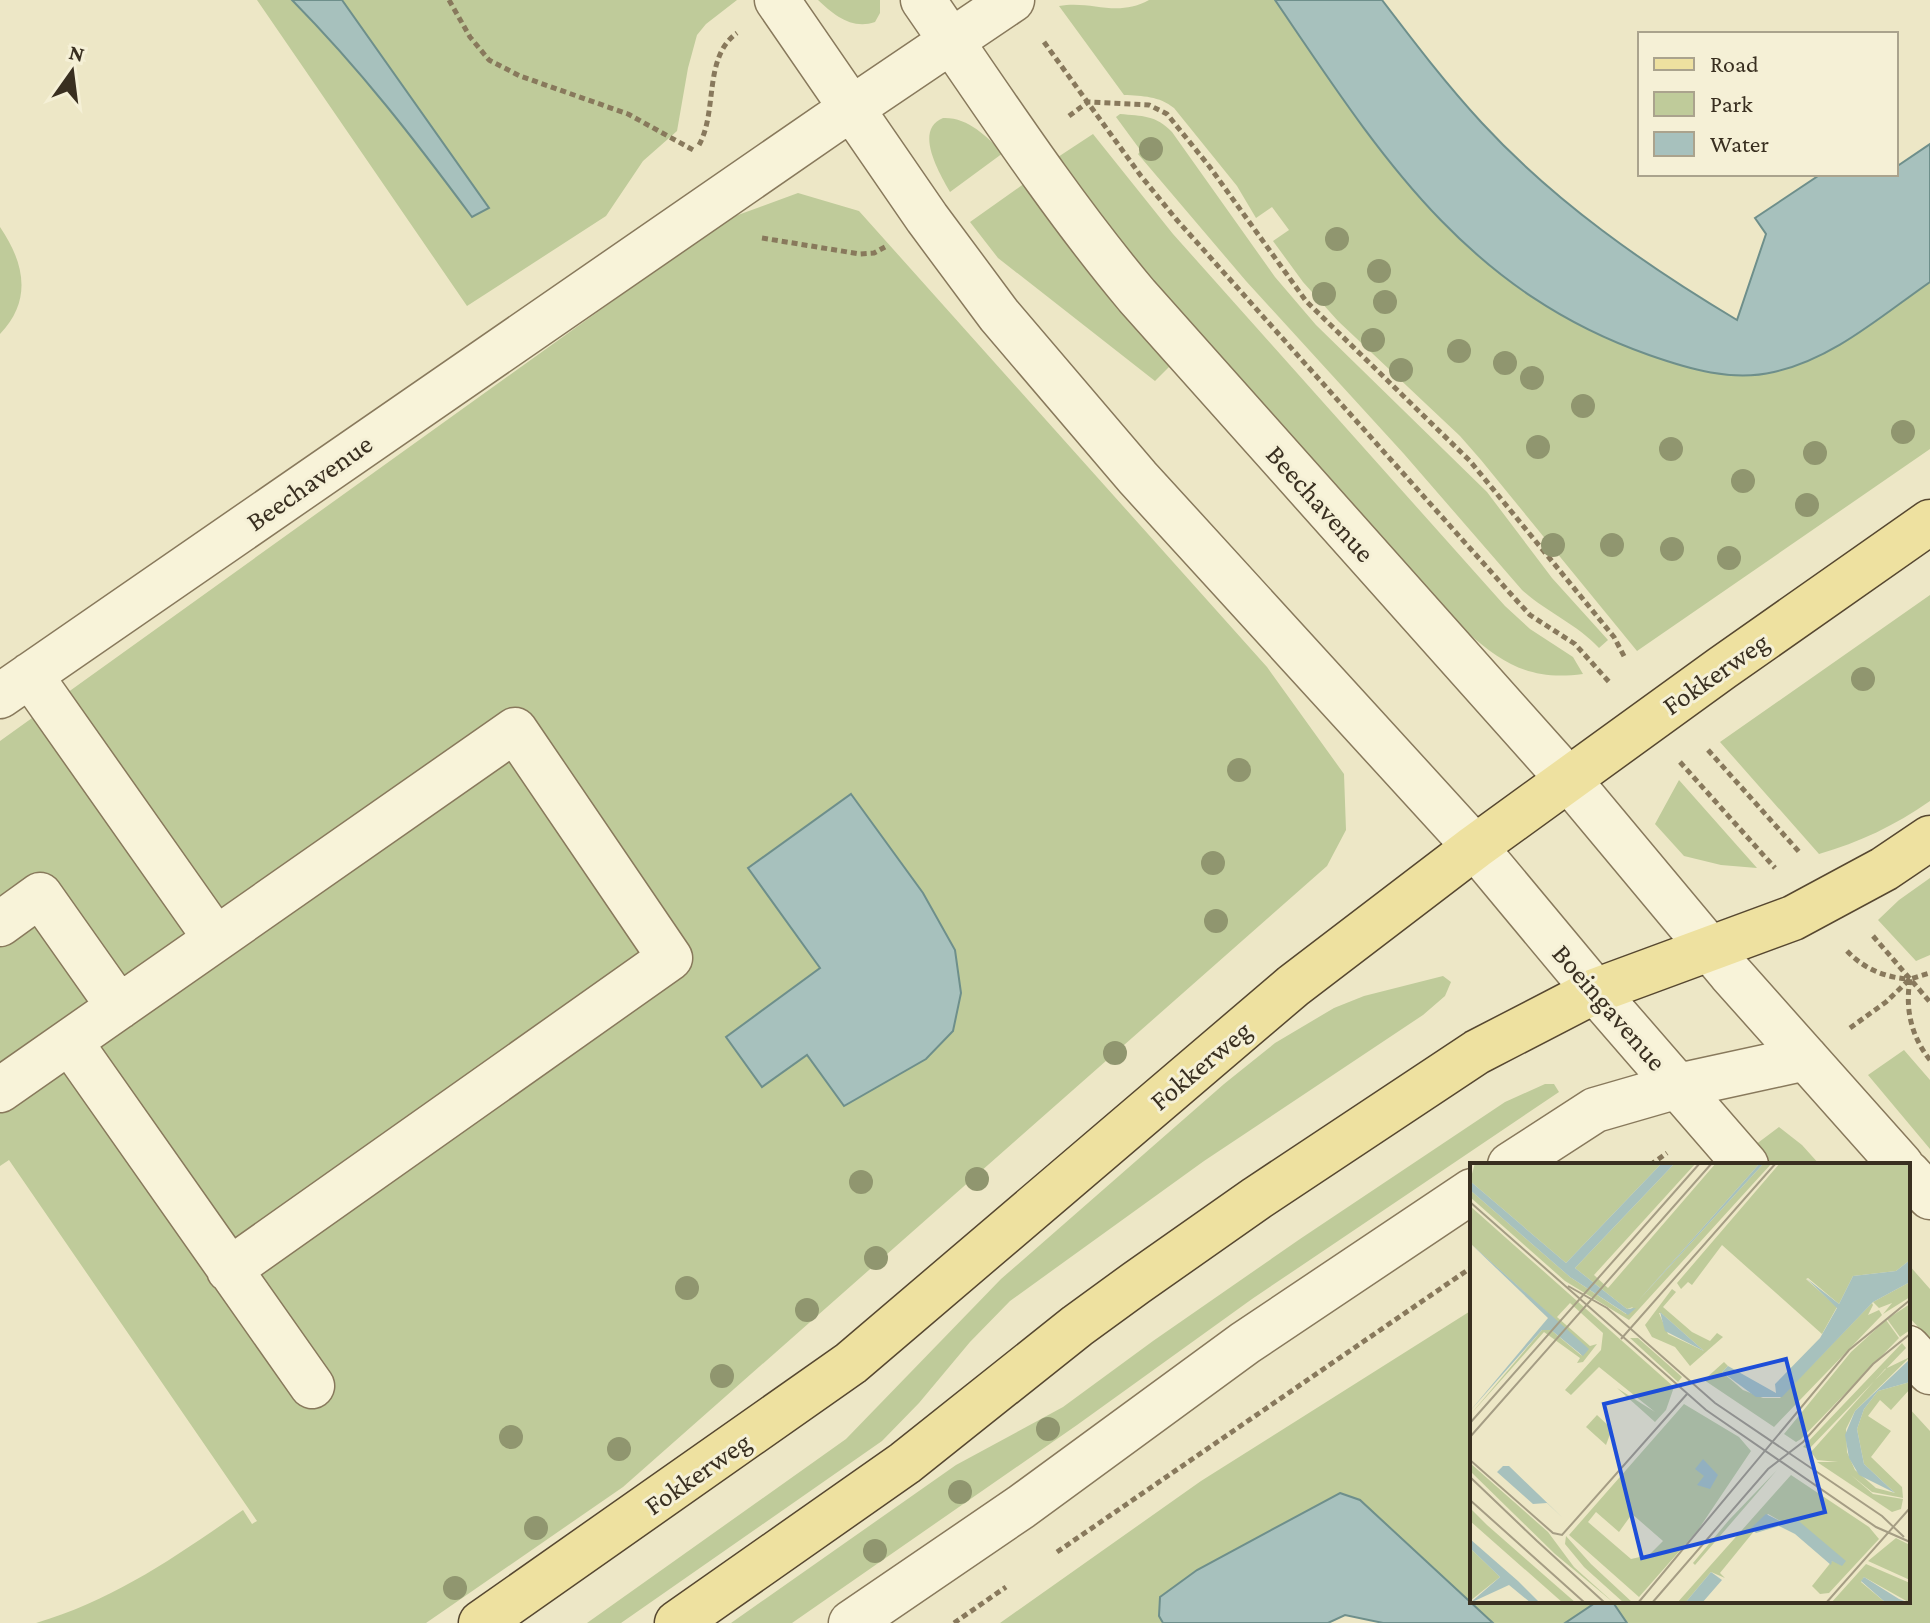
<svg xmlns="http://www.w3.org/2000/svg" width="1930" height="1623" font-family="'Crimson Pro',serif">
  <rect width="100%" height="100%" fill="#ede7c6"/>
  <path fill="#bfcb9a" d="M 257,0 L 292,0 L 350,60 L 394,112 L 472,217 L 488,207 L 342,0 L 737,0 L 706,24 L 697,35 L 688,68 L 677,131 L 643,161 L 606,216 L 467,306 Z
    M 818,0 L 880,0 L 880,13 L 875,22 C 852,30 834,15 818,0 Z
    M 1149,0 L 1275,0 C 1382,157 1476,309 1673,360 C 1707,368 1739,380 1774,372 C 1833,359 1881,316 1930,282 L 1930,449 L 1637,651 L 1481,460 L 1460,436 L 1338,321 L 1303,282 L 1273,241 L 1289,230 L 1272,207 L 1256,218 L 1237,186 L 1174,108 C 1159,96 1143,96 1124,95 L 1059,6 C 1092,0 1116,18 1149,0 Z
    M 1120,114 C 1142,116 1156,115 1172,132 L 1275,277 L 1316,325 L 1487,492 L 1552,578 L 1608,640 L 1599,648 C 1577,624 1546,612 1522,590 L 1404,454 L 1246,281 L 1138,154 L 1141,151 L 1116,117 Z
    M 943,118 C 968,117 986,136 1003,153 L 950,192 C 940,174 913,130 943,118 Z
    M 1093,134 L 1173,234 L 1505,606 L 1530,629 L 1573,657 L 1583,674 C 1532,681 1504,665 1467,632 L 1142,268 L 1058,157 Z
    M 1025,183 L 1172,364 L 1155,381 L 998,258 L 970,222 Z
    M 798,193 L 859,211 L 1267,667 L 1344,774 L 1346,830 L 1327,866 L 623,1487 L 426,1623 L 36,1623 C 116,1599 175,1557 243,1510 L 252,1524 L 257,1521 L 9,1160 L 0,1166 L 0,741 L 727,219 Z
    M 0,227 C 24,262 33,300 0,334 Z
    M 1930,595 L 1930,801 C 1894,826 1860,842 1819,854 L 1720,742 Z
    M 1679,780 L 1757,868 L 1721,865 L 1684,856 L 1655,824 Z
    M 1930,878 L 1930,955 L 1916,961 L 1878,920 L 1899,900 Z
    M 1443,976 L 1451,982 L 1445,996 L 1423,1015 L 1204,1161 L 1010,1301 L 970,1342 L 919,1403 L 882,1441 L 621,1623 L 587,1623 L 846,1439 L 1001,1279 L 1224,1084 L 1275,1043 L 1334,1008 L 1364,996 Z
    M 1904,1050 L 1930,1080 L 1930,1149 L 1868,1075 Z
    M 1545,1084 L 1554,1084 L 1559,1092 L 1252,1299 L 1077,1425 L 792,1623 L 731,1623 L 956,1465 L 1063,1407 L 1153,1341 L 1300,1239 L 1505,1102 Z
    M 1779,1127 L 1802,1145 L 1820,1165 L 1773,1165 L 1755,1145 Z
    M 1908,1264 L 1930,1289 L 1930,1340 L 1908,1316 Z
    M 1472,1310 L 1472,1601 L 1598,1601 L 1565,1623 L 1493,1623 L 1360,1500 L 1159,1616 L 1163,1623 L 1000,1623 L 1201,1481 Z
    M 1908,1407 L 1930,1431 L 1930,1623 L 1627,1623 L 1612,1601 L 1908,1601 Z"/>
  <path fill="#a7c1bd" stroke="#6e8f8b" stroke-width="2" d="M 292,0 L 342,0 L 489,208 L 472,217 C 414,139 361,70 292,0 Z
    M 1275,0 L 1382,0 C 1414,42 1446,84 1482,123 C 1555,202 1645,265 1737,320 L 1766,234 L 1755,218 L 1821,174 L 1896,174 L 1896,167 L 1930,144 L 1930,282 C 1881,316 1833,359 1774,372 C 1732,382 1689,369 1649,355 C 1464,290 1379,153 1275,0 Z
    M 851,794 L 923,893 L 955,950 L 961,993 L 953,1031 L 926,1059 L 844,1106 L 807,1055 L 762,1087 L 726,1037 L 820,968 L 748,868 Z
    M 1340,1493 L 1360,1500 L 1493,1623 L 1383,1623 L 1345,1615 L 1328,1623 L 1163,1623 L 1159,1616 L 1160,1597 L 1197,1570 Z
    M 1598,1601 L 1612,1601 L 1627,1623 L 1565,1623 Z"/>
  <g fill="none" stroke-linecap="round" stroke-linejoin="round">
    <defs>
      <path id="minor" d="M 777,0 L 927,218 L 999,315 L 1138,478 L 1475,847 L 1595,991 L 1746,1165
        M 923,0 C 992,100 1059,203 1137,296 L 1568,779 L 1730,973 L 1901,1165
        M 30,675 L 216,939
        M 0,696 L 827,125 L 1012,0
        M 0,924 L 40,895 L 119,1007
        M 70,1042 L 312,1386
        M 0,1090 L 515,730 L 670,958 L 229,1270
        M 1510,1165 L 1595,1110 L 1678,1086 L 1806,1058
        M 1908,1173 L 1930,1197
        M 1908,1348 L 1930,1372
        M 851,1623 L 1021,1507 L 1245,1343 L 1472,1191"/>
      <path id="major" d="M 481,1623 L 851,1363 L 1293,986 L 1475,847 L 1722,668 L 1930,522
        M 677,1623 L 905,1463 L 1077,1326 L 1136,1283 L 1257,1198 L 1477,1052 L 1595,991 L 1793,918 L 1884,869 L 1930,838"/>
    </defs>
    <use href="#minor" stroke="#88795c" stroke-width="47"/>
    <use href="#major" stroke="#564730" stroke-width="47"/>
    <path stroke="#88795c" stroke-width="5" stroke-dasharray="6 4" stroke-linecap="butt" d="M 449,0 L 470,37 L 489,60 L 520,76 L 628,114 L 695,151
      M 1044,42 L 1141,176 L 1176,219 L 1518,602 L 1530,615 L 1575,644 L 1610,683
      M 1069,116 L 1088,102 L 1149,105 L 1167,114 L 1209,166 L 1306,301 L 1470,461 L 1614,637 L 1625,658
      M 699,145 C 718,111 703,57 737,33
      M 762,238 L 860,254 L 874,253 L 885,247
      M 1708,750 L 1801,854
      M 1680,762 L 1775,868
      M 1873,936 L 1930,1002
      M 1847,951 C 1864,969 1886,978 1910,979
      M 1910,979 C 1905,1009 1911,1036 1930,1060
      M 1850,1028 L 1886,1002 L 1910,979 L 1930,973
      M 1650,1165 L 1667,1153
      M 1057,1552 L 1472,1267
      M 954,1623 L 1006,1587"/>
    <use href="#minor" stroke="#f8f3d9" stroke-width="44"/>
    <use href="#major" stroke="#eee1a0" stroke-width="44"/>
  </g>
  <g fill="#90966f">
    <circle cx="1151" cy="149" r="12"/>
    <circle cx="1337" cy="239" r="12"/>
    <circle cx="1379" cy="271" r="12"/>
    <circle cx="1324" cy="294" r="12"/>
    <circle cx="1385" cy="302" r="12"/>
    <circle cx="1373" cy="340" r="12"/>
    <circle cx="1459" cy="351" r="12"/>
    <circle cx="1505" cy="363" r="12"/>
    <circle cx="1401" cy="370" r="12"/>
    <circle cx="1532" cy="378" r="12"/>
    <circle cx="1583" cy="406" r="12"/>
    <circle cx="1903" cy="432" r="12"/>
    <circle cx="1538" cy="447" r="12"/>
    <circle cx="1671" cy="449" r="12"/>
    <circle cx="1815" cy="453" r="12"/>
    <circle cx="1743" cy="481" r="12"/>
    <circle cx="1807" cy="505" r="12"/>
    <circle cx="1553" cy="545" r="12"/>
    <circle cx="1612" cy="545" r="12"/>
    <circle cx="1672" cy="549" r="12"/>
    <circle cx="1729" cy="558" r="12"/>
    <circle cx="1863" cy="679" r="12"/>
    <circle cx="1239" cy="770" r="12"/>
    <circle cx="1213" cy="863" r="12"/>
    <circle cx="1216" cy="921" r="12"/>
    <circle cx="1115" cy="1053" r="12"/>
    <circle cx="977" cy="1179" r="12"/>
    <circle cx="861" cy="1182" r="12"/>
    <circle cx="876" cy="1258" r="12"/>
    <circle cx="687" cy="1288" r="12"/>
    <circle cx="807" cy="1310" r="12"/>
    <circle cx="722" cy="1376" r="12"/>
    <circle cx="1048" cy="1429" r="12"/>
    <circle cx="511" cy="1437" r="12"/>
    <circle cx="619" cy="1449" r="12"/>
    <circle cx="960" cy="1492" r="12"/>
    <circle cx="536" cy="1528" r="12"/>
    <circle cx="875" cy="1551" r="12"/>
    <circle cx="455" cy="1588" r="12"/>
  </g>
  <g text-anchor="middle" stroke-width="6" stroke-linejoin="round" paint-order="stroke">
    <g font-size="28" fill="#392f20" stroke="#f5f0d6">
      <text transform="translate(309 482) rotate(-35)" y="10">Beechavenue</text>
      <text transform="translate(1321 503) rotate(48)" y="10">Beechavenue</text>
      <text transform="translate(1715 673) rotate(-35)" y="10">Fokkerweg</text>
      <text transform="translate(1610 1007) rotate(49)" y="10">Boeingavenue</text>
      <text transform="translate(1200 1065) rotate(-40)" y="10">Fokkerweg</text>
      <text transform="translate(697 1473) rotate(-35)" y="10">Fokkerweg</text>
    </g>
  </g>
  <g transform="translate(1470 1163)">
    <rect width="440" height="440" fill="#ede7c6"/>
    <path d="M 5,0 L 192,0 L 96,100 L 0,18 ZM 205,0 L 226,0 L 124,112 L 138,125 L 246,0 L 290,0 L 168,138 L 294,0 L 302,0 L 159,157 L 95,118 L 0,34 L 0,27 L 100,114 L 156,151 L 163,144 L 157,146 L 105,105 ZM 310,0 L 440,0 L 440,97 L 426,108 L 383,113 L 369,141 L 338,115 L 336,116 L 367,144 L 352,171 L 252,82 L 222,122 L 218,119 L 211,126 L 207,120 ZM 0,43 L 204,224 L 196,247 L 185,259 L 147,225 L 185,249 L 129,204 L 101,232 L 95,227 L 131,187 L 133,170 L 100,140 L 87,154 L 120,183 L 127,181 L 113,199 L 107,200 L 110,195 L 74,169 L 0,252 L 72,167 L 81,167 L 112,193 L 79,151 L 0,80 ZM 440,119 L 440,134 L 413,151 L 422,140 L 409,145 L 403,139 ZM 202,126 L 206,129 L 193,144 L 222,169 L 240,178 L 247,170 L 253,174 L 220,203 L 205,184 L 182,174 L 175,162 ZM 189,150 L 191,150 L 234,188 L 198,171 ZM 402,140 L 403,142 L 398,152 L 409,147 L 412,152 L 304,264 L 234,217 L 254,199 L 258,203 L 252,209 L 273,227 L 293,235 L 310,235 ZM 440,141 L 440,167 L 430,174 L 417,156 ZM 416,157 L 429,175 L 331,276 L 326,279 L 314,271 L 381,189 ZM 160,175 L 168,175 L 212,214 L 208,219 ZM 432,180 L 436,185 L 339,286 L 333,284 ZM 440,194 L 385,248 L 376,266 L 377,289 L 385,307 L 406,325 L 425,330 L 394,301 L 387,266 L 394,246 L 408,228 L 440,219 L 440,226 L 421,247 L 410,237 L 398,253 L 421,268 L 401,294 L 432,324 L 433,335 L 402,329 L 381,312 L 403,331 L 433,336 L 431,346 L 422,349 L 347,299 L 368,299 L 347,297 L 341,289 L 415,206 ZM 214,241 L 269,274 L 281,288 L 228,367 L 169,434 L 99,372 ZM 126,349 L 149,369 L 162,351 L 193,378 L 179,392 L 161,396 L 118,359 ZM 127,252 L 142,266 L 136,282 L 116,264 ZM 0,300 L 78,369 L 104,404 L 144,440 L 85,391 L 0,308 ZM 307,307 L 225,402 L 223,400 L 259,357 ZM 321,312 L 399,364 L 409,376 L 359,430 L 350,431 L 342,423 L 362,398 L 368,399 L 324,355 L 316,361 L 298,351 L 250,410 L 255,415 L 241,409 L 215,440 L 207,440 ZM 0,345 L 17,362 L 106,440 L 93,440 L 0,358 ZM 96,373 L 121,401 L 163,440 L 154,440 L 114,404 L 95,381 ZM 426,375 L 440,382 L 440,417 L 398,398 ZM 0,385 L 30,414 L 0,438 ZM 396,401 L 440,420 L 440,440 L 394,414 L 391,419 L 416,440 L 361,440 Z" fill="#bfcb9a" fill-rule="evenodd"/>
    <path d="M 192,0 L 205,0 L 105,105 L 157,146 L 166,145 L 158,152 L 100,114 L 0,27 L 0,18 L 96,100 ZM 290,0 L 294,0 L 168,138 ZM 0,80 L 119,186 L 113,193 L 81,167 L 72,167 L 0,248 L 78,155 ZM 440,97 L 440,119 L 403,139 L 312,234 L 286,234 L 252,209 L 258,203 L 306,230 L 305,221 L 350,175 L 367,145 L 336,115 L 369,141 L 383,113 L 426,108 ZM 190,149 L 234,188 L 195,168 ZM 440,196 L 440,219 L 408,228 L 394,246 L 387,266 L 394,301 L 425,330 L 389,312 L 379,295 L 375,272 L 385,248 ZM 233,296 L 248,312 L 240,326 L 227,322 L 234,313 L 225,306 ZM 33,303 L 39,303 L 94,356 L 77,340 L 63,341 L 27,309 ZM 296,351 L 316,361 L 324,354 L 376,398 L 372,403 L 362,398 L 361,402 L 325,371 L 309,363 L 286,370 L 281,365 ZM 0,376 L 48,418 L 70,440 L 61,440 L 39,422 L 0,440 L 30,414 L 0,385 ZM 241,409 L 252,417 L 232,440 L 215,440 ZM 394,414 L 429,436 L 440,440 L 416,440 L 391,418 Z" fill="#a7c1bd"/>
    <path fill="none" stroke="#a59d84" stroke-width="2" d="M 0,39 L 236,247 L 406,364 L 440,379M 98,123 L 137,145 L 245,240 L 412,353 L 434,374M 151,176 L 306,0M 0,260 L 230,0M 0,274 L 242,0M 0,297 L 83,370 L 92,372 L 217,231M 0,314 L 67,378M 0,337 L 115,440M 67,378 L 135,440M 168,440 L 379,187 L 440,137M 182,440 L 298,306 L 333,279 L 403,201 L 440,171M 356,440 L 440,345"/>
    <path fill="#1d4ed8" fill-opacity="0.15" stroke="#1d4ed8" stroke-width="4" d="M 316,196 L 355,349 L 172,395 L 134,241 Z"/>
    <rect width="440" height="440" fill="none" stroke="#392f20" stroke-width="4"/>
  </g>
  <rect x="1638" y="32" width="260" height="144" fill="#f5f0d6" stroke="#aaa38d" stroke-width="2"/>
  <rect x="1654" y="58" width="40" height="12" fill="#eee1a0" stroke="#aaa38d" stroke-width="2"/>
  <text x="1710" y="72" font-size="24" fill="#392f20">Road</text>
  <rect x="1654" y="92" width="40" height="24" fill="#bfcb9a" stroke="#aaa38d" stroke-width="2"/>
  <text x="1710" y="112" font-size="24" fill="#392f20">Park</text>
  <rect x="1654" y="132" width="40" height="24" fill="#a7c1bd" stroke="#aaa38d" stroke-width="2"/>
  <text x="1710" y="152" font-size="24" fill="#392f20">Water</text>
  <g transform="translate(72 72) rotate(14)" stroke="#f5f0d6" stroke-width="6" paint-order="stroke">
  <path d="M0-6L14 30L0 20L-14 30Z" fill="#392f20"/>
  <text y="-12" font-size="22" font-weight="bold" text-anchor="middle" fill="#392f20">N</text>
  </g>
</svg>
